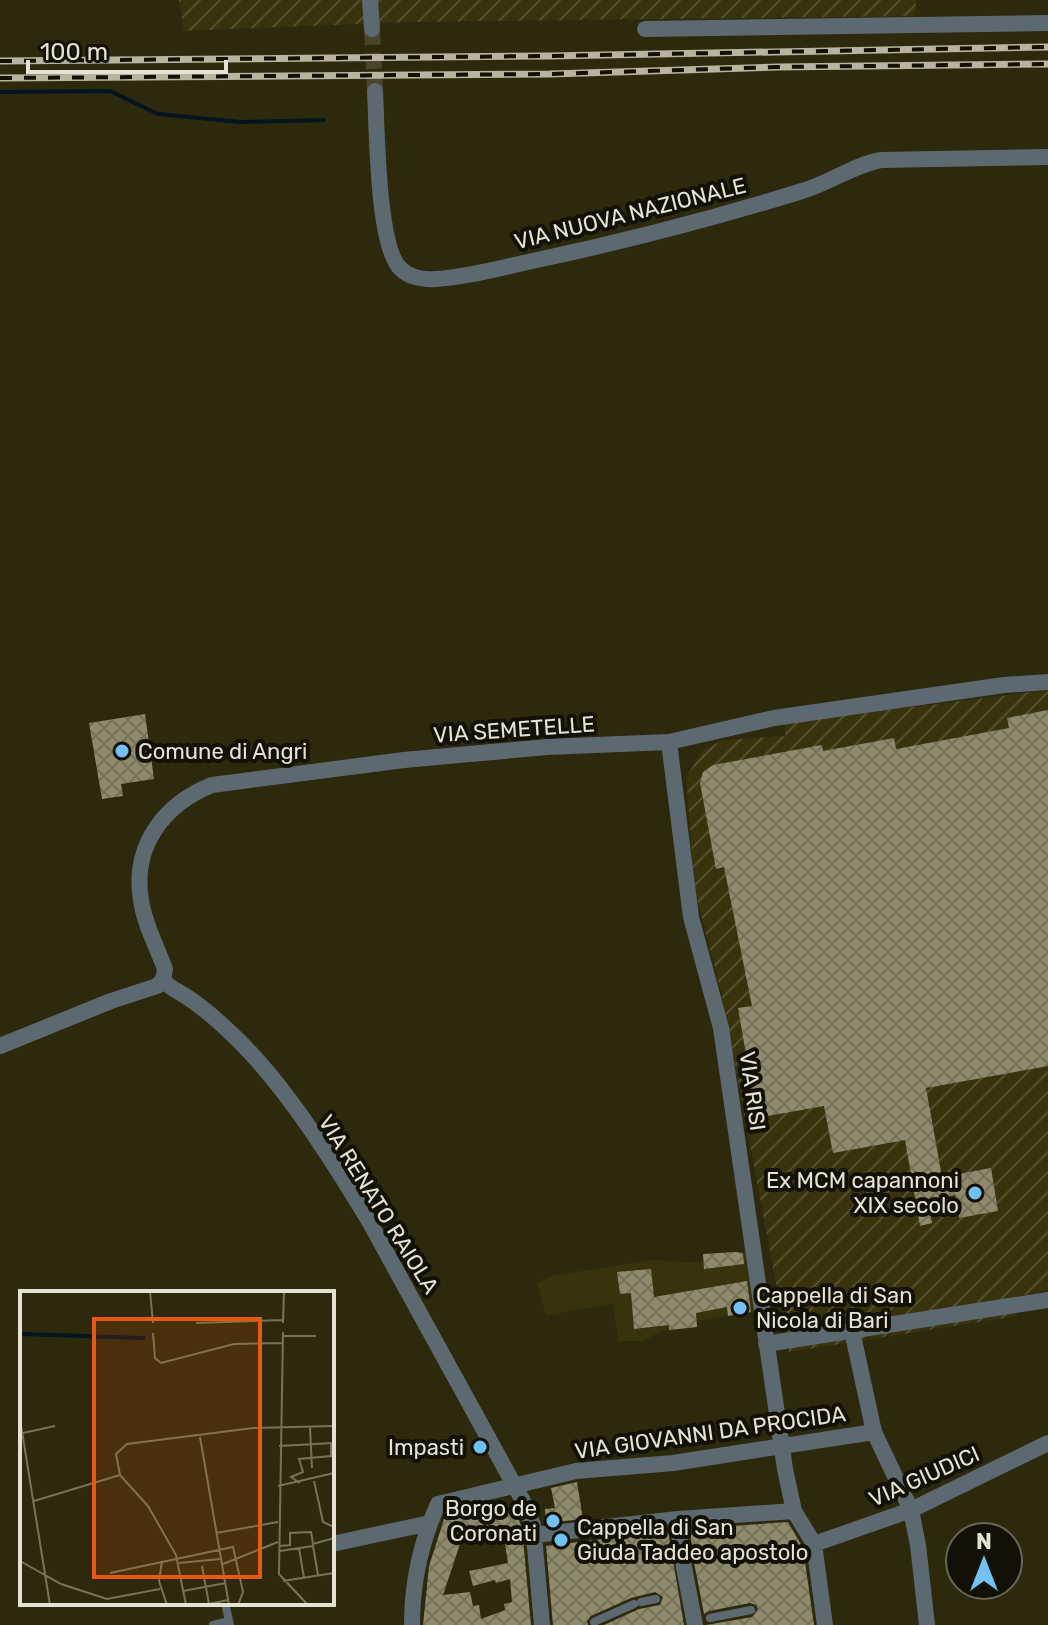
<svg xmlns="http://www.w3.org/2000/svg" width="1048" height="1625" font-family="Rubik,sans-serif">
  <defs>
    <pattern id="industrial-furrows" width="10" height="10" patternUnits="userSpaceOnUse" patternTransform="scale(2)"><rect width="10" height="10" fill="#38320d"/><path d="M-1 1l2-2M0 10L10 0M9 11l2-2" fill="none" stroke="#554f2f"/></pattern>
    <pattern id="building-cross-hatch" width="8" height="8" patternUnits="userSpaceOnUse" patternTransform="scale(2)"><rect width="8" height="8" fill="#8f8a6b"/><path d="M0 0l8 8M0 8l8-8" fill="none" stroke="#75725c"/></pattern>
  </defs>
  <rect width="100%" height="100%" fill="#2d290c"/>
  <path fill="#38320d" d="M 747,1253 L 754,1312 L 697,1321 L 697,1327 L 661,1331 L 644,1341 L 618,1341 L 613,1303 L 546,1316 L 537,1283 L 550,1276 L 654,1260 L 703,1263 L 703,1254 Z"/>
  <path fill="url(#industrial-furrows)" d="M 179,0 L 916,0 L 915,16 L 407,22 L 184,31 Z
    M 1048,690 L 1048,1290 L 1015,1297 L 1017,1316 L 789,1352 L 722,996 L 695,891 L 686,777 L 703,750 L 723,740 L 785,736 L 785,723 Z"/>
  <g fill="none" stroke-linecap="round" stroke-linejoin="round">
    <path stroke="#021521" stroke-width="4" d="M 0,92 L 110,91 L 158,114 L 240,122 L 324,120"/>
  </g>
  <path fill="url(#building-cross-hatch)" fill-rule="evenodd" d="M 1048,710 L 1048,1066 L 926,1088 L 942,1177 L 991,1168 L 998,1211 L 959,1218 L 955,1195 L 928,1200 L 932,1223 L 920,1226 L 905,1140 L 833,1153 L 824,1106 L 757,1118 L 738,1008 L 752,1006 L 724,867 L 716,869 L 700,783 L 703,772 L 713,765 L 822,745 L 823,751 L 894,738 L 896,749 L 1009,728 L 1007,718 Z
    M 145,714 L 154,779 L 121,784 L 123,796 L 102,799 L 89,723 Z
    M 735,1252 L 743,1253 L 744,1264 L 704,1269 L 703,1254 Z
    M 651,1269 L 654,1297 L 747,1281 L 751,1312 L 728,1316 L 727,1307 L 696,1313 L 697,1327 L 669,1330 L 669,1325 L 634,1329 L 631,1293 L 620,1294 L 617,1272 Z
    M 577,1482 L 583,1519 L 546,1523 L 545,1509 L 555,1508 L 551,1488 Z
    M 513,1505 L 522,1528 L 531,1625 L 423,1625 L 429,1566 L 446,1513 ZM 504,1537 L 508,1563 L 469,1571 L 473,1586 L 495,1580 L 496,1583 L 510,1579 L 512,1602 L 504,1604 L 505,1610 L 481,1619 L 479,1605 L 473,1606 L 470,1592 L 443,1595 L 462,1538 Z
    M 788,1522 L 803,1548 L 814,1625 L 706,1625 L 752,1617 L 758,1609 L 756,1605 L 750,1603 L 709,1611 L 704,1614 L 692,1552 L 690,1529 Z
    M 668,1531 L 684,1625 L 604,1625 L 639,1609 L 660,1605 L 663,1597 L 655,1592 L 631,1598 L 591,1616 L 587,1621 L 588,1625 L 553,1625 L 546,1546 Z"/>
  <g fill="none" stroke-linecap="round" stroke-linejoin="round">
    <path stroke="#48452a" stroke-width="16" stroke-dasharray="16 8" stroke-linecap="butt" d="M 372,29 L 375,91"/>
    <path stroke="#5d6971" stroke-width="8" d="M 641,1602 L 656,1599
      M 225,1603 L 230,1625
      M 710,1618 L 751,1610
      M 594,1622 L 634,1604
      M 213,1625 L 229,1621"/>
    <path stroke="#5d6971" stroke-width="16" d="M 370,0 L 372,29
      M 645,29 L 1048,23
      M 375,91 C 377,126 377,249 401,269 C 409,277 423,280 435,279 C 469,277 503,267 537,260 C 626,241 715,218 802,191 C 830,183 853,165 881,160 L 1048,157
      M 669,742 L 691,917 L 721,1028 L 785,1469 L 794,1511 L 814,1544 L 825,1625
      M 163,980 L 165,969 C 157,947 144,923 141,900 C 132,846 164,804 212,785 L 404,760 L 547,747 L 669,742 L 774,718 L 1004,685 L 1048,682
      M 163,980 C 169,988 178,991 187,997 C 205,1009 224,1026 239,1041 C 287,1088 334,1163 369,1221 L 523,1501 L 533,1525 L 542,1625
      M 0,1046 L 111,1001 L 157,986 L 163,980
      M 852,1331 L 874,1432
      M 766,1344 L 1048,1300
      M 678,1519 L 681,1550
      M 534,1535 L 678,1519 L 794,1511
      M 332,1544 L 430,1523
      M 814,1544 L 911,1510 L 1048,1443
      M 682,1557 L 695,1625
      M 412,1625 C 412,1584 421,1542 438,1504 L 576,1471 L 673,1463 L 874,1432 L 911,1510 L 918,1545 L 927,1625"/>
    <defs>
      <path id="rail" d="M 0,61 L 549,56 L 1048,47
        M 0,78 L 550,74 L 778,67 L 1048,64"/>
    </defs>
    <use href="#rail" stroke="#b7b4a0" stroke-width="7"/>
    <use href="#rail" stroke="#131106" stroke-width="4" stroke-dasharray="12" stroke-linecap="butt"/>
  </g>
  <g fill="#71c1f4" stroke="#131106" stroke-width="3">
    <circle cx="122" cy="751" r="8"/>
    <circle cx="975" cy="1193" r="8"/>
    <circle cx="740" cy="1308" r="8"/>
    <circle cx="480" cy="1447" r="8"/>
    <circle cx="553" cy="1521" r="8"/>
    <circle cx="561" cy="1540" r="8"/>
  </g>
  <g text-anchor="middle" stroke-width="8" stroke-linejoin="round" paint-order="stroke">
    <g font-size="22" fill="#e4e2d1" stroke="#131106">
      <text transform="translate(630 213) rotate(-14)" y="8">VIA NUOVA NAZIONALE</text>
      <text transform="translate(514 729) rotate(-4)" y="8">VIA SEMETELLE</text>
      <text transform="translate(753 1091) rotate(82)" y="8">VIA RISI</text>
      <text transform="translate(379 1204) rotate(58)" y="8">VIA RENATO RAIOLA</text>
      <text transform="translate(710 1432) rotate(-8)" y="8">VIA GIOVANNI DA PROCIDA</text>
      <text transform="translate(924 1476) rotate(-24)" y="8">VIA GIUDICI</text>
    </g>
    <g font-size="22" fill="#e4e2d1" stroke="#131106" text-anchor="start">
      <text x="138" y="759">Comune di Angri</text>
      <text x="959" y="1188" text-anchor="end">Ex MCM capannoni<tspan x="959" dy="25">XIX secolo</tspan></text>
      <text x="756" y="1303">Cappella di San<tspan x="756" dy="25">Nicola di Bari</tspan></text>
      <text x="464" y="1455" text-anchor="end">Impasti</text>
      <text x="537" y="1516" text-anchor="end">Borgo de<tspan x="537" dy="25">Coronati</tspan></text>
      <text x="577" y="1535">Cappella di San<tspan x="577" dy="25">Giuda Taddeo apostolo</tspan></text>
    </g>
  </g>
  <g transform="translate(20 1291)">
    <rect width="314" height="314" fill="#2d290c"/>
    <path fill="none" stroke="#021521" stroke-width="4" d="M 0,43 L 125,47"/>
    <path fill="none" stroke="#76735b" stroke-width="2" d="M 130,0 L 133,32M 176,32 L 263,29M 263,32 L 264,0M 263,41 L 259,283 L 288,314M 133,42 L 135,67 L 141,72 L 214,53 L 262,52M 263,45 L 296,45M 0,128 L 30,314M 290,136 L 292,177M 3,142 L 35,135M 180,146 L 209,314M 259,155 L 313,152M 100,184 L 96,163 L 107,153 L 233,137 L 314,135M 100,184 L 128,215 L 156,264 L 166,314M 294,190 L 303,231 L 314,236M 280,192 L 271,186 L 283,181 L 279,168 L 311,165 L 311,152M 258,195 L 314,182M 14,210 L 100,184M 196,242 L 258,231M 260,255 L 270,254 L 270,242 L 291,241 L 293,253 L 314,247M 279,257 L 284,287M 260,260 L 293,255 L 298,284M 0,270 L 41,293 L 87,308 L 140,298M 142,270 L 139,290 L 147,314M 159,272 L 200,268M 203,273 L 258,251M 182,275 L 189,313M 90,282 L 213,256 L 223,301 L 218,314M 263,290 L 314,282M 163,300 L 206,292M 184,314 L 208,309"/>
    <path fill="#e8590c" fill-opacity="0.15" stroke="#e8590c" stroke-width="4" d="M 74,28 L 240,28 L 240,286 L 74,286 Z"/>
    <rect width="314" height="314" fill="none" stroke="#e4e2d1" stroke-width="4"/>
  </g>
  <g transform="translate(984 1561)"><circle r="38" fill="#131106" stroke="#676557" stroke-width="2"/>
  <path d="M0-6L14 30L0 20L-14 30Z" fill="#71c1f4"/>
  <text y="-12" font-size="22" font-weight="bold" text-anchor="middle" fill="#e4e2d1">N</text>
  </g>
  <path d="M28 60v12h198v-12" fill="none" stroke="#e4e2d1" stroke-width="4"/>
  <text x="40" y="60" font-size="24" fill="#e4e2d1" stroke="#131106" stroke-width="6" paint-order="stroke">100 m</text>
</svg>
